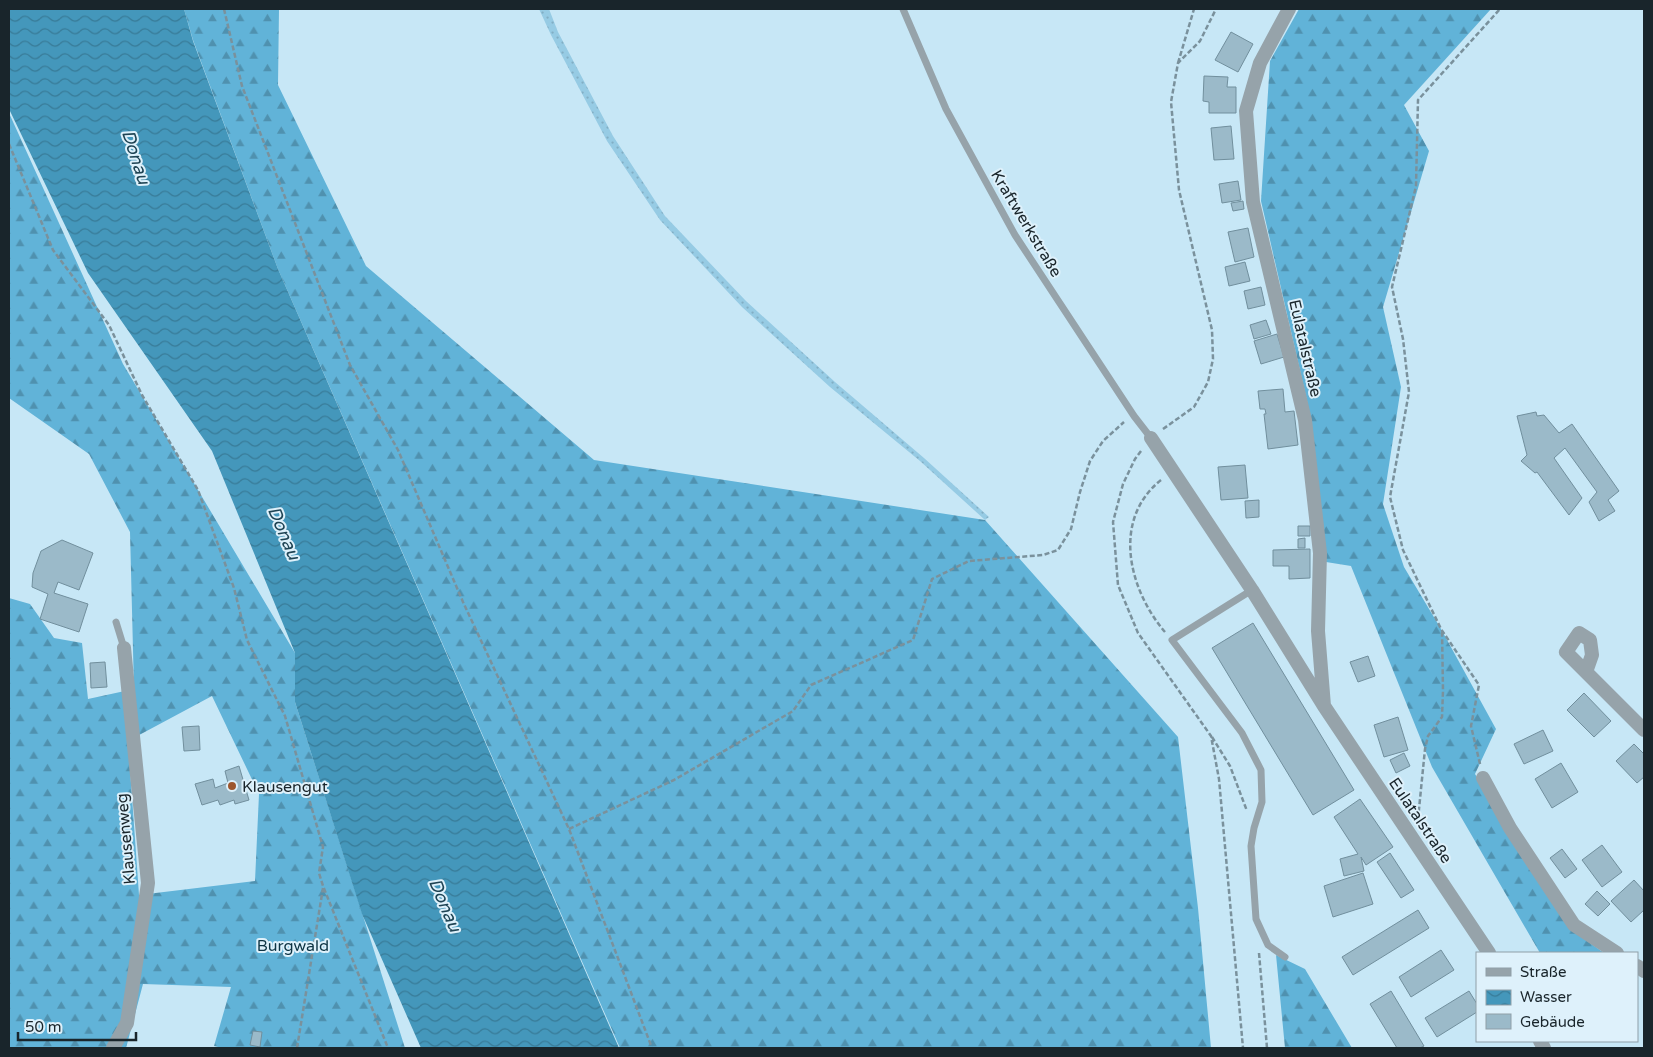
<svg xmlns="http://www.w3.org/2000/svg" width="1653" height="1057" font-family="'Varela Round',sans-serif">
  <defs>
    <pattern id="grass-dots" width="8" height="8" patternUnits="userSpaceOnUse" patternTransform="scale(1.25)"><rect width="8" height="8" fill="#96cbe4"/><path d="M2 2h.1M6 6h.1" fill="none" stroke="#81aec4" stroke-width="1.8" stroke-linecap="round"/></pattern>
    <pattern id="forest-firs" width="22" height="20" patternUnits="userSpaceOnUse" patternTransform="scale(1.25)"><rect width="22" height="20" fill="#61b3d8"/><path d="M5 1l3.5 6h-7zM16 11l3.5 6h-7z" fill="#4f91af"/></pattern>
    <pattern id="water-waves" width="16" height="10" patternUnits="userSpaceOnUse" patternTransform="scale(1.25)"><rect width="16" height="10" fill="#4497bb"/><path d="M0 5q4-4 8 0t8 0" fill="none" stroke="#387b98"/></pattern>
  </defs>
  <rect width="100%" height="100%" fill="#c7e7f6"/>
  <path fill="url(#grass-dots)" d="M 539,9 L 549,9 L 558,32 L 613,136 L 665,216 L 746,301 L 835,382 L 924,458 L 989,517 L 985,520 L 920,461 L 830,387 L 742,307 L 660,220 L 607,141 L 551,35 Z"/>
  <path fill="url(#forest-firs)" fill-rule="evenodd" d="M 184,9 L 279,9 L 278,85 L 366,266 L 594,460 L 985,520 L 1178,737 L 1198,908 L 1211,1048 L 620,1048 L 278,269 L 193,40 Z
    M 1299,9 L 1491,9 L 1404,105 L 1429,151 L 1383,307 L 1401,387 L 1383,504 L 1404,567 L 1441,629 L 1496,729 L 1475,774 L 1575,932 L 1604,953 L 1540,953 L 1432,767 L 1351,566 L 1326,562 L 1307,401 L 1261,201 L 1270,61 Z
    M 9,113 L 123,364 L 295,653 L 295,702 L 405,1048 L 222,1048 L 214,1046 L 231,987 L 143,984 L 126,1048 L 9,1048 L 9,598 L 30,604 L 54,638 L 82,643 L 88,699 L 134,689 L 130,532 L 89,454 L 9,398 ZM 212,696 L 259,794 L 255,881 L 139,895 L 128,741 Z
    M 1276,955 L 1305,969 L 1352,1048 L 1285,1048 Z"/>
  <path fill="url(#water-waves)" d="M 9,9 L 184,9 L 193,41 L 278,269 L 619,1048 L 421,1048 L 362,914 L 295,702 L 295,653 L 212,451 L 88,273 L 9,109 Z"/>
  <path fill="#9bbac9" stroke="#718f9d" d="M 1231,32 L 1253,44 L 1238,72 L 1215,60 Z
    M 1204,76 L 1228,77 L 1227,87 L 1236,87 L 1236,113 L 1209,113 L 1209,102 L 1203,101 Z
    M 1231,126 L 1234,159 L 1214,160 L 1211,128 Z
    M 1238,181 L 1241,200 L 1222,203 L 1219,184 Z
    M 1243,201 L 1244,209 L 1233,211 L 1231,203 Z
    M 1248,228 L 1254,257 L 1235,262 L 1228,232 Z
    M 1245,262 L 1250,281 L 1229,286 L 1225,267 Z
    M 1261,287 L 1265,305 L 1248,309 L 1244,291 Z
    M 1266,320 L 1271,334 L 1254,339 L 1250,325 Z
    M 1277,334 L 1284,357 L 1261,364 L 1254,341 Z
    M 1283,389 L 1285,412 L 1294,411 L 1298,445 L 1268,449 L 1264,414 L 1266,414 L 1265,409 L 1260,409 L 1258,391 Z
    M 1536,412 L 1537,416 L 1544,415 L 1559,433 L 1572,424 L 1619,491 L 1608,500 L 1615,511 L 1599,521 L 1589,502 L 1597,492 L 1565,448 L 1554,458 L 1582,498 L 1569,515 L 1537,472 L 1535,473 L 1521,461 L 1527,455 L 1517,416 Z
    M 1245,465 L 1248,498 L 1221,500 L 1218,467 Z
    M 1259,500 L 1259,517 L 1246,518 L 1245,501 Z
    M 1298,526 L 1310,526 L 1310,536 L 1298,536 Z
    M 1305,538 L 1305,548 L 1298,548 L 1298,539 Z
    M 62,540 L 93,553 L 79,590 L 58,582 L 54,593 L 88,604 L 79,632 L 40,619 L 48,594 L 32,587 L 33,573 L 41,551 Z
    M 1310,549 L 1310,578 L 1289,579 L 1289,566 L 1273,566 L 1273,550 Z
    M 1253,623 L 1354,790 L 1313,815 L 1212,648 Z
    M 1368,656 L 1375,676 L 1358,682 L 1350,662 Z
    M 105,662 L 107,687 L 91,688 L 90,663 Z
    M 1584,693 L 1611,721 L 1594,737 L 1567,710 Z
    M 1398,717 L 1408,750 L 1384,757 L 1374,725 Z
    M 199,726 L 200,750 L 184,751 L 182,727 Z
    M 1543,730 L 1553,751 L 1524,764 L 1514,744 Z
    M 1634,744 L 1644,754 L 1644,777 L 1637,783 L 1616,761 Z
    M 1404,753 L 1410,766 L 1396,773 L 1390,760 Z
    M 1561,763 L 1578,792 L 1552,808 L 1535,779 Z
    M 239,766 L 249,800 L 235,804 L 234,800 L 220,805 L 218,800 L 202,805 L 195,784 L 213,779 L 215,788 L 228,783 L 225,771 Z
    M 1360,799 L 1393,847 L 1366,865 L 1361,857 L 1364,871 L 1344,876 L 1340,859 L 1358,854 L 1334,817 Z
    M 1602,845 L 1622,872 L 1602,887 L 1582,860 Z
    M 1562,849 L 1577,869 L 1565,878 L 1550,858 Z
    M 1390,853 L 1414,890 L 1401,898 L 1377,862 Z
    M 1363,873 L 1373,904 L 1333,917 L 1324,886 Z
    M 1634,880 L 1644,891 L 1644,910 L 1631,922 L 1611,901 Z
    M 1597,891 L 1610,904 L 1598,916 L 1585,904 Z
    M 1418,910 L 1429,928 L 1353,975 L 1342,957 Z
    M 1441,950 L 1454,970 L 1411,997 L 1399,977 Z
    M 1391,991 L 1424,1046 L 1420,1048 L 1397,1048 L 1370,1004 Z
    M 1469,991 L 1477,1004 L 1477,1012 L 1437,1037 L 1425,1018 Z
    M 253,1031 L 262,1032 L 260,1047 L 250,1045 Z"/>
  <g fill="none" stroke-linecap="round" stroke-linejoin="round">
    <path stroke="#7a919c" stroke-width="2.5" stroke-dasharray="5 2.5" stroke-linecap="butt" d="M 224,9 L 242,86 L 350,365 L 398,450 L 463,602 L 569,829 L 652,1048
      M 1178,63 L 1194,9
      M 9,144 L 53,250 L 109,325 L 142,395 L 198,490 L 234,588 L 247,640 L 285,716 L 323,847 L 319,873 L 323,886 L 388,1048
      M 1163,429 L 1194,407 L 1208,382 L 1213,359 L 1212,330 L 1179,190 L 1171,102 L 1178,63 L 1200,41 L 1216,9
      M 1141,451 L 1135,459 L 1123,484 L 1113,522 L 1118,585 L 1138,633 L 1211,736 L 1219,779 L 1243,1048
      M 1161,480 C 1111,520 1129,590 1165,632
      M 1212,737 L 1230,766 L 1247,811
      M 1480,764 L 1471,726 L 1479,685 L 1441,629 L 1403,550 L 1390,497 L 1409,392 L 1403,339 L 1392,287 L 1416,186 L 1418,100 L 1500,9
      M 1418,819 L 1425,749 L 1428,736 L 1442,717 L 1443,691 L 1442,630
      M 569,829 L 674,780 L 793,711 L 811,685 L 913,640 L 932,579 L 969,561 L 1043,555 L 1058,550 L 1071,529 L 1080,492 L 1090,461 L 1103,441 L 1124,422
      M 1259,953 L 1267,1048
      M 297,1048 L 323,888"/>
    <path stroke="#96a3aa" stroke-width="7" d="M 903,9 L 946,109 L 1015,235 L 1134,416 L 1151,438
      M 1252,590 L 1172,640 L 1242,733 L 1261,770 L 1262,802 L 1254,828 L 1251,846 L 1256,919 L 1268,945 L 1285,957
      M 116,622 L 124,648"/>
    <path stroke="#96a3aa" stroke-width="14" d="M 1289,9 L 1260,63 L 1246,111 L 1253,202 L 1305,420 L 1320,553 L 1318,631 L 1324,706
      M 1151,438 L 1252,590 L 1324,706 L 1489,953
      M 1586,672 L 1592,655 L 1590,640 L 1579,633 L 1566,652 L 1644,730
      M 1483,778 L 1510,828 L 1574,925 L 1617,953
      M 1637,966 L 1644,971
      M 1540,1041 L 1544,1048
      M 113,1048 L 127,1023 L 148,883 L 124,648"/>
  </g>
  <circle fill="#9d562d" stroke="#def1fb" stroke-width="2" cx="232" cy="786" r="5"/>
  <g text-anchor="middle" stroke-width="4" stroke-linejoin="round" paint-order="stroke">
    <g font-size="16" fill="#19252b" stroke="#def1fb">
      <text transform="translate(1027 223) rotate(59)" y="6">Kraftwerkstraße</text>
      <text transform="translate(1306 348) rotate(77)" y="6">Eulatalstraße</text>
      <text transform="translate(1421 820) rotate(56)" y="6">Eulatalstraße</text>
      <text transform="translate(125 839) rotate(-95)" y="6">Klausenweg</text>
    </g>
    <g font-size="16" fill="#19252b" stroke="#def1fb" text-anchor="start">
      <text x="242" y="792">Klausengut</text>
    </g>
    <g font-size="16" fill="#0d3343" stroke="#def1fb">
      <text x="293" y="951">Burgwald</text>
    </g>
    <g font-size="18" font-style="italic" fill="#1f4454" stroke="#def1fb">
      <text transform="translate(136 157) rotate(72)" y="6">Donau</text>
      <text transform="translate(284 533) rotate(67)" y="6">Donau</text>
      <text transform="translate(445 905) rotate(67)" y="6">Donau</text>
    </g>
  </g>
  <rect width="1653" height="1057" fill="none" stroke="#19252b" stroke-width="20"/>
  <rect x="1476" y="952" width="162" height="90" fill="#def1fb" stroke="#8f9fa8"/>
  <rect x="1486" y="968" width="25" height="8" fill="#96a3aa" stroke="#8f9fa8"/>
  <text x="1520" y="977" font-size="15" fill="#19252b">Straße</text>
  <rect x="1486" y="990" width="25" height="15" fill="url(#water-waves)" stroke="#8f9fa8"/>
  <text x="1520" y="1002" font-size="15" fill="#19252b">Wasser</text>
  <rect x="1486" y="1014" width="25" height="15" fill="#9bbac9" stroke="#8f9fa8"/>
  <text x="1520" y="1027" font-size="15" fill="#19252b">Gebäude</text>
  <path d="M18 1032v8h118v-8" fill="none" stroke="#19252b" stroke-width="2.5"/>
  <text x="25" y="1032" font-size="15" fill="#19252b" stroke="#def1fb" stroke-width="4" paint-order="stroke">50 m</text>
</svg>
